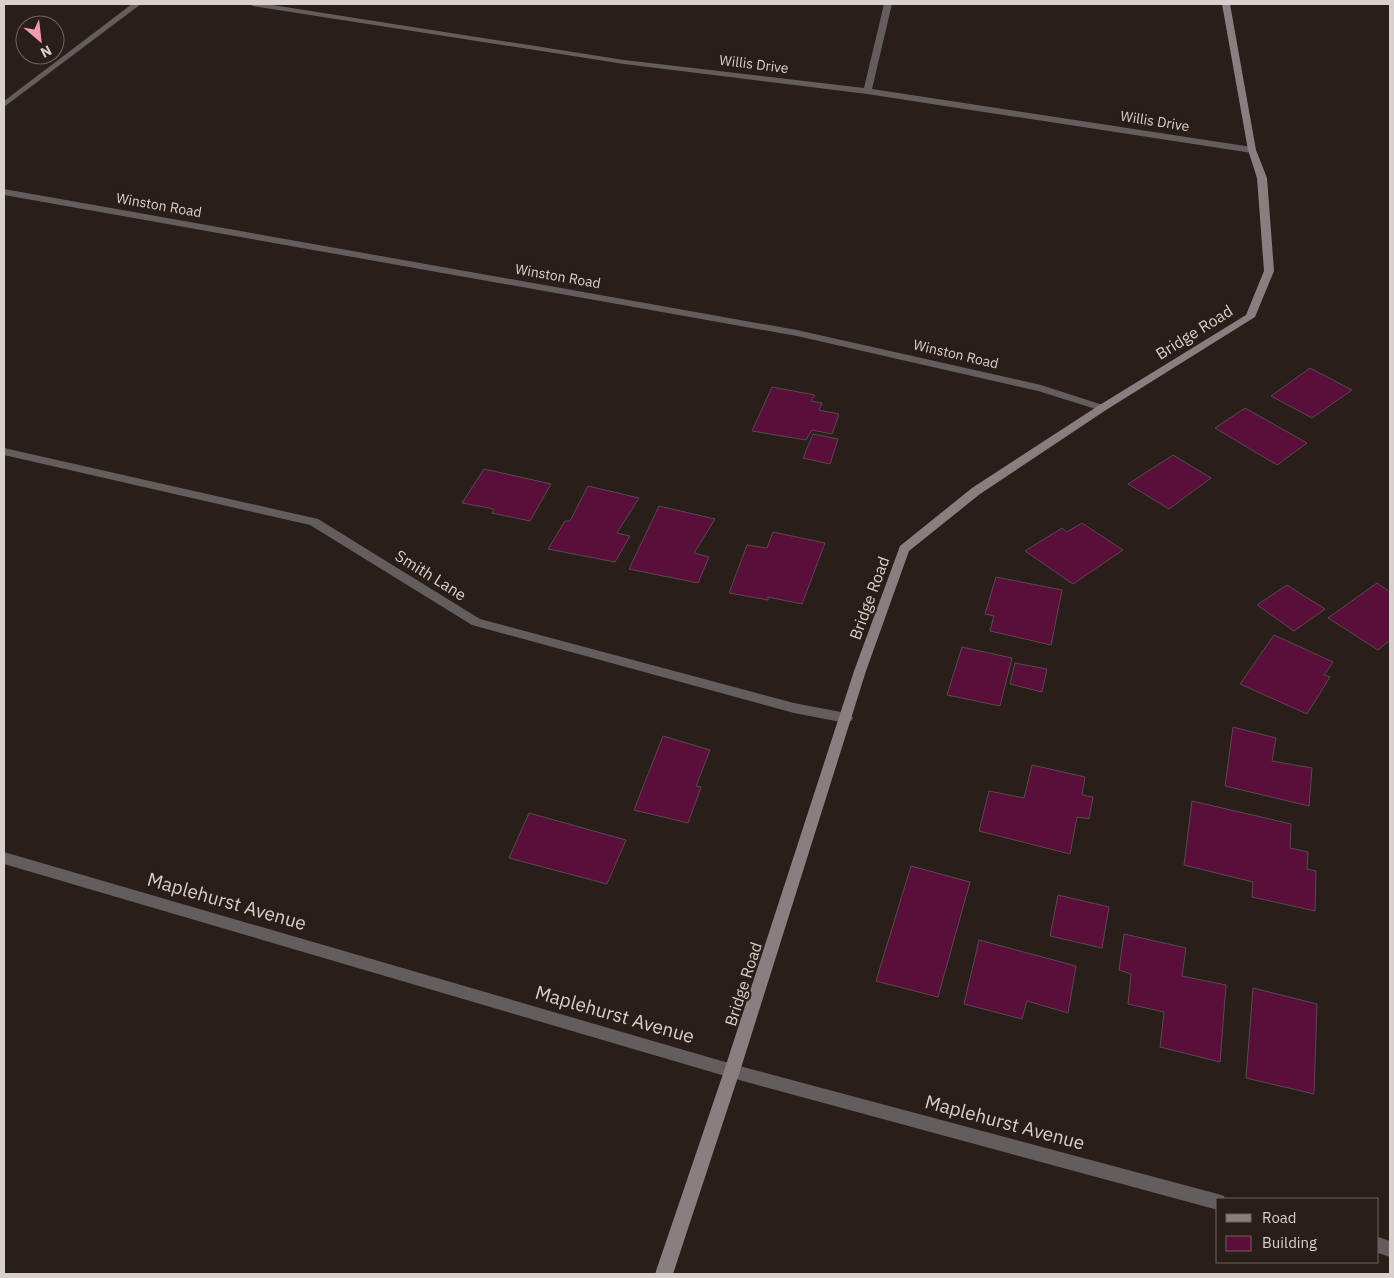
<svg xmlns="http://www.w3.org/2000/svg" width="1394" height="1278" font-family="'IBM Plex Sans',sans-serif">
  <rect width="100%" height="100%" fill="#291e19"/>
  <path fill="#5a0f3b" stroke="#574a50" d="M 1310,368 L 1352,390 L 1312,418 L 1271,396 Z
    M 772,387 L 815,395 L 811,401 L 822,403 L 819,410 L 839,414 L 832,434 L 812,430 L 806,440 L 752,431 Z
    M 1245,408 L 1307,443 L 1277,465 L 1215,428 Z
    M 813,434 L 838,439 L 830,464 L 803,458 Z
    M 1173,455 L 1211,478 L 1169,509 L 1128,484 Z
    M 484,469 L 551,484 L 530,521 L 492,513 L 494,509 L 462,503 Z
    M 588,486 L 639,498 L 617,533 L 630,536 L 615,562 L 548,549 L 565,521 L 570,521 Z
    M 659,506 L 715,519 L 694,553 L 709,557 L 698,583 L 629,569 Z
    M 1082,523 L 1123,550 L 1073,584 L 1025,551 L 1062,528 L 1067,532 Z
    M 773,532 L 825,543 L 802,604 L 768,597 L 768,600 L 729,593 L 747,545 L 767,548 Z
    M 996,577 L 1062,590 L 1051,645 L 990,631 L 994,616 L 985,614 Z
    M 1377,583 L 1390,592 L 1390,640 L 1378,650 L 1328,618 Z
    M 1287,585 L 1325,609 L 1294,631 L 1257,605 Z
    M 1274,635 L 1333,662 L 1324,675 L 1330,677 L 1307,714 L 1240,684 Z
    M 962,647 L 1012,658 L 1000,706 L 947,695 Z
    M 1015,663 L 1047,669 L 1042,692 L 1010,684 Z
    M 1233,727 L 1276,738 L 1272,761 L 1312,768 L 1309,806 L 1225,786 Z
    M 663,736 L 710,750 L 696,786 L 701,787 L 688,823 L 634,810 Z
    M 1032,765 L 1085,777 L 1082,795 L 1093,797 L 1089,819 L 1077,817 L 1070,854 L 979,831 L 989,791 L 1024,798 Z
    M 1192,801 L 1291,824 L 1290,848 L 1308,852 L 1307,869 L 1316,871 L 1315,911 L 1252,897 L 1253,882 L 1184,865 Z
    M 529,813 L 626,840 L 607,884 L 509,858 Z
    M 911,866 L 970,882 L 938,997 L 876,981 Z
    M 1058,895 L 1109,907 L 1102,948 L 1050,936 Z
    M 1124,934 L 1186,948 L 1182,976 L 1226,985 L 1220,1062 L 1160,1047 L 1164,1012 L 1128,1004 L 1131,974 L 1119,970 Z
    M 979,940 L 1076,966 L 1068,1013 L 1027,1001 L 1022,1019 L 964,1004 Z
    M 1253,988 L 1317,1004 L 1314,1094 L 1246,1078 Z"/>
  <g fill="none" stroke-linecap="round" stroke-linejoin="round">
    <path fill="#635d5e" fill-rule="evenodd" d="M 132,4 L 141,4 L 4,107 L 4,101 Z
      M 249,4 L 266,4 L 624,60 L 864,88 L 884,4 L 892,4 L 872,89 L 1252,147 L 1256,150 L 1252,153 L 867,94 L 624,64 L 253,6 Z
      M 4,189 L 797,330 L 1041,385 L 1106,406 L 1107,408 L 1102,411 L 1038,391 L 797,336 L 4,195 Z
      M 4,448 L 318,519 L 480,619 L 794,703 L 846,713 L 851,715 L 853,718 L 851,721 L 846,723 L 794,713 L 472,625 L 310,525 L 4,455 Z
      M 4,852 L 732,1064 L 1218,1194 L 1224,1196 L 1225,1199 L 1218,1199 L 1218,1210 L 732,1078 L 4,864 Z
      M 1378,1237 L 1390,1241 L 1390,1257 L 1378,1253 Z"/>
    <path fill="#897f81" fill-rule="evenodd" d="M 1222,4 L 1230,4 L 1256,150 L 1267,178 L 1274,271 L 1255,317 L 1106,410 L 980,494 L 909,551 L 866,671 L 740,1071 L 673,1274 L 655,1274 L 724,1071 L 854,671 L 900,546 L 972,488 L 1098,406 L 1246,315 L 1264,271 L 1257,178 L 1248,150 Z"/>
  </g>
  <g text-anchor="middle" stroke-width="4.5" stroke-linejoin="round" paint-order="stroke">
    <g font-size="14" fill="#d8d0cd" stroke="#291e19">
      <text transform="translate(754 64) rotate(7)" y="5">Willis Drive</text>
      <text transform="translate(1155 121) rotate(9)" y="5">Willis Drive</text>
      <text transform="translate(159 205) rotate(10)" y="5">Winston Road</text>
      <text transform="translate(558 276) rotate(10)" y="5">Winston Road</text>
      <text transform="translate(956 354) rotate(13)" y="5">Winston Road</text>
    </g>
    <g font-size="16" fill="#d8d0cd" stroke="#291e19">
      <text transform="translate(1194 332) rotate(-32)" y="6">Bridge Road</text>
      <text transform="translate(431 575) rotate(32)" y="6">Smith Lane</text>
      <text transform="translate(869 598) rotate(-70)" y="6">Bridge Road</text>
      <text transform="translate(743 984) rotate(-72)" y="6">Bridge Road</text>
    </g>
    <g font-size="19" fill="#d8d0cd" stroke="#291e19">
      <text transform="translate(227 901) rotate(16)" y="7">Maplehurst Avenue</text>
      <text transform="translate(615 1014) rotate(16)" y="7">Maplehurst Avenue</text>
      <text transform="translate(1005 1122) rotate(15)" y="7">Maplehurst Avenue</text>
    </g>
  </g>
  <rect width="1394" height="1278" fill="none" stroke="#d8d0cd" stroke-width="10"/>
  <rect x="1216" y="1198" width="162" height="65" fill="#291e19" stroke="#6f6561"/>
  <rect x="1226" y="1214" width="25" height="8" fill="#897f81" stroke="#6f6561"/>
  <text x="1262" y="1223" font-size="15" fill="#d8d0cd">Road</text>
  <rect x="1226" y="1236" width="25" height="15" fill="#5a0f3b" stroke="#6f6561"/>
  <text x="1262" y="1248" font-size="15" fill="#d8d0cd">Building</text>
  <g transform="translate(40 40) rotate(152)"><circle r="24" fill="#291e19" stroke="#6f6561"/>
  <path d="M0-4L9 19L0 12L-9 19Z" fill="#f29aae"/>
  <text y="-8" font-size="14" font-weight="bold" text-anchor="middle" fill="#d8d0cd">N</text>
  </g>
</svg>
